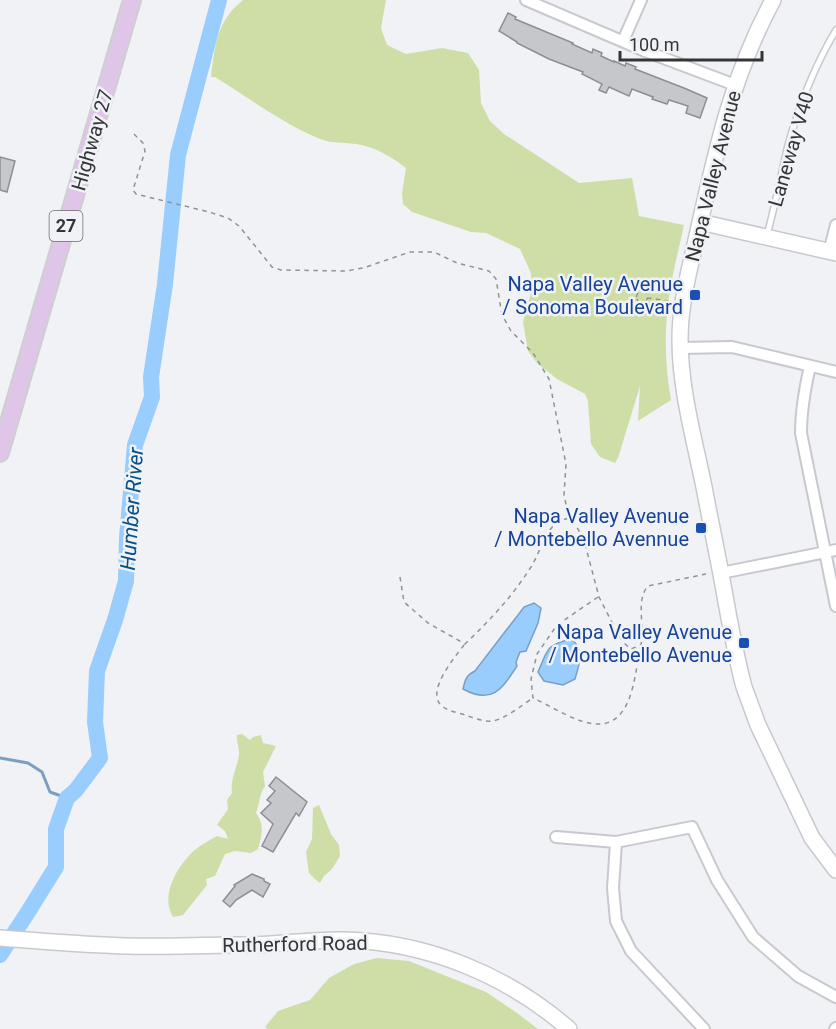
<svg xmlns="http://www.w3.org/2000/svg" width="836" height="1029" font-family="Roboto,sans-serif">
  <rect width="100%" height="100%" fill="#f0f2f6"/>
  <path fill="#cfdea6" d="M 243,0 L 386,0 L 381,28 L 387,45 L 406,54 L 442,48 L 468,53 L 479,70 L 481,103 L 490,121 L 504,134 L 579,183 L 632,178 L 639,216 L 684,225 C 679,249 672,274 669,298 C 664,331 665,367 671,400 L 638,421 L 640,386 L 618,458 L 615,463 L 600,457 L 591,444 L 588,401 L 585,394 L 557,379 L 537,363 L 528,351 L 523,322 L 532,289 L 531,273 L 520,249 L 486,233 L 471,232 L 412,212 L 403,204 L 402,193 L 406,168 C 393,158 377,148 361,145 C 348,142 332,144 320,139 C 283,124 249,98 215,77 L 211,77 C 215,46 216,22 243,0 Z
    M 242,734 L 250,740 L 253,737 L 261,735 L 263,743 L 276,746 L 263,772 L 265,786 C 259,795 260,803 256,813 C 265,825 262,835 258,849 L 251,853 L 235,851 L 225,854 L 215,876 L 206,879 L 207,885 L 183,915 L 173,917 C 159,895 179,863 196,849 C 202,844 210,840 217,836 L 228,839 L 225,831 L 217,825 L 228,809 L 227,800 L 232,793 C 230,780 237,768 239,755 C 240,748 236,743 237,735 Z
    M 319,805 L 331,834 L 339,845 L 340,856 L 332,869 L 324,876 L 320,883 L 316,880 L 309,873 L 306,852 L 312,839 L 313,808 Z
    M 377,958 L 409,961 L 486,992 L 517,1013 L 538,1029 L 268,1029 L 265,1027 L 278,1011 L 310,1000 L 329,978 L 354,964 Z"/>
  <path fill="#99cdfd" stroke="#7b9fc2" stroke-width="1.5" d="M 534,603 L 541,608 L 538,623 L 526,651 L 520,652 L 516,662 L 517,666 C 502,689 492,705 463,689 C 465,680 466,675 475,671 L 524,607 Z
    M 571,639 C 586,650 579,664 575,679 L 563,685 L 544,681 L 538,672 C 548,649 546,645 571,639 Z"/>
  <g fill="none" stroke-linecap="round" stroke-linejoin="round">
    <path stroke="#7b9fc2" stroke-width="3" d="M 0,758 L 28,763 L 42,772 L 50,792 L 67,798"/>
    <path stroke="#99cdfd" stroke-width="16" d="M 0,955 L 28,912 L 56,867 L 56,829 L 67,798 L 76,790 L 100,758 L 95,722 L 97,671 L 115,620 L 126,581 L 127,538 L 135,445 L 152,397 L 151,377 L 165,284 L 178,155 L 219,0"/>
  </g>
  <path fill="#c5c7cb" stroke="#8e8f94" stroke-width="1.5" d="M 508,13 L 516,17 L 515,19 L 573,43 L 572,44 L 592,53 L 593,49 L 602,53 L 601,56 L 614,62 L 614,61 L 625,66 L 626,63 L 636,67 L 635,69 L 684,88 L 707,98 L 700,118 L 686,113 L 688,106 L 669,100 L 667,104 L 652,99 L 653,97 L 632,89 L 629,96 L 609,87 L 606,93 L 599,90 L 602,84 L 582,74 L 583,72 L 549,59 L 517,43 L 517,42 L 499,31 Z
    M 0,157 L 15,161 L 7,192 L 0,190 Z
    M 276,777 L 307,802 L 299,816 L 296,813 L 273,852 L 262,846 L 273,824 L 261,813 L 271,803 L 267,800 L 275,791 L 269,786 Z
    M 252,874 L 264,879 L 264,881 L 270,884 L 263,897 L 252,890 L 236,900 L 230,907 L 223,901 L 235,886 L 234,885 Z"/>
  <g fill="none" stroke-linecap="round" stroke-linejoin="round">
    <defs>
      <path id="lane" d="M 767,235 C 775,206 781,175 788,145 C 799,106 815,65 836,30"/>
      <path id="street" d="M 526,0 L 645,51 L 735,85
        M 623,41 L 641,0
        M 829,252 L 836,225
        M 680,348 L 732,347 L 836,372
        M 810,366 C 805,388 801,410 801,433 L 836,606
        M 721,573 L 836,550
        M 556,837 L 616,842 L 692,827 L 717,880 L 753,937 L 798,976 L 836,997
        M 616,842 L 613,888 L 616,921 L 631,951 L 704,1029
        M 835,1029 L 836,1028"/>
      <path id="secondary" d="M 773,0 C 733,74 717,146 699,227 C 691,264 680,301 680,339 C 680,389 694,438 704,487 C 710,519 717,552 723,585 C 729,619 735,653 744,687 L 758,725 L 812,838 L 836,870
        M 700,222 L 836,253
        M 0,938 C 42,941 85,945 127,946 C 163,947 200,945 236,945 C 273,946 309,939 345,940 C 427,942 507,975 569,1029"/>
      <path id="primary" d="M 0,453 L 132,0"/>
    </defs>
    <use href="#lane" stroke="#c8c9ce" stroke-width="8"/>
    <use href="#street" stroke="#c8c9ce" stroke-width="14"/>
    <use href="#secondary" stroke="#c8c9ce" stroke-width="18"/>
    <use href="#primary" stroke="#cecfcf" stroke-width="20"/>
    <path stroke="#909295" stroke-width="1.5" stroke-dasharray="4.5 4.5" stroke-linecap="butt" d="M 134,134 L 143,143 L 145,151 L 133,190 L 136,194 L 209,212 L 228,218 L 239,226 L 272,267 L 281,270 L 346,271 L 363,268 L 410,252 L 434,252 L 457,263 L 489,271 L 496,279 L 502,315 L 511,331 L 533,353 L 549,379 L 566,464 L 564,495 L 569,518
      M636.5 297a5.5 5.5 0 1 1 11 0a5.5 5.5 0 1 1-11 0Z
      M 647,298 L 669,301
      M 400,577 L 404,602 L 428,623 L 465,644 C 491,619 511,598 531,567 C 539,554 543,538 553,526 C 557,521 563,520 569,518 L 578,529 L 585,544 L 599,597 L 618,634 L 624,643 L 631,649 L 641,645
      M 598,597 L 557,625 L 537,654 L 531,679 L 533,698 C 551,706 576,723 596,724 C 627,726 633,689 637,666 C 640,654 642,642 642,630 C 642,616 638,597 648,586 L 706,574
      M 464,645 C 455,657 426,691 441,705 C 446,710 454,712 462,714 C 472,717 482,722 493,721 C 505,719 522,705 533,698"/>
    <use href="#lane" stroke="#fff" stroke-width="5"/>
    <use href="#street" stroke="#fff" stroke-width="10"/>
    <use href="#secondary" stroke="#fff" stroke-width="15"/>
    <use href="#primary" stroke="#dfc5e8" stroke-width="16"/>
  </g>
  <g fill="#1a4fb4" stroke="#f0f2f6" stroke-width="2">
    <rect x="689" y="289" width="12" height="12" rx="3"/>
    <rect x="695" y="522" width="12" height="12" rx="3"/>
    <rect x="738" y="637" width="12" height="12" rx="3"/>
  </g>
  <g text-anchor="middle" stroke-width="5" stroke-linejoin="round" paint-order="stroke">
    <rect fill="#f0f2f6" stroke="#6c6e70" stroke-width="1.5" x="49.5" y="211" width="33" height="30" rx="4.5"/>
    <g font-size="18" font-weight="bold" fill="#343537">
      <text x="66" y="232">27</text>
    </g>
    <g font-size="20" fill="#343537" stroke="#f0f2f6">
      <text transform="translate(92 140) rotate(-74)" y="7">Highway 27</text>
      <text transform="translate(791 149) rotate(-74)" y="7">Laneway V40</text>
      <text transform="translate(713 176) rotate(-76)" y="7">Napa Valley Avenue</text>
      <text transform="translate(295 944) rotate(-1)" y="7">Rutherford Road</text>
    </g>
    <g font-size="20" fill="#164399" stroke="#f0f2f6" text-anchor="end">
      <text x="683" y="291">Napa Valley Avenue<tspan x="683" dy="23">/ Sonoma Boulevard</tspan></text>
      <text x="689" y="523">Napa Valley Avenue<tspan x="689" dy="23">/ Montebello Avennue</tspan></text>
      <text x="732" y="639">Napa Valley Avenue<tspan x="732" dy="23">/ Montebello Avenue</tspan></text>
    </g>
    <g font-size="21" font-style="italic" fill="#065288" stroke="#f0f2f6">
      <text transform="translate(132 509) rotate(-86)" y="7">Humber River</text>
    </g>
  </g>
  <path d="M620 51v9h142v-9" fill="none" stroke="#343537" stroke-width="3"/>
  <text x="629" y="51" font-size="18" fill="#343537" stroke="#f0f2f6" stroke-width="4.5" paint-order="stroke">100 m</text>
</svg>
